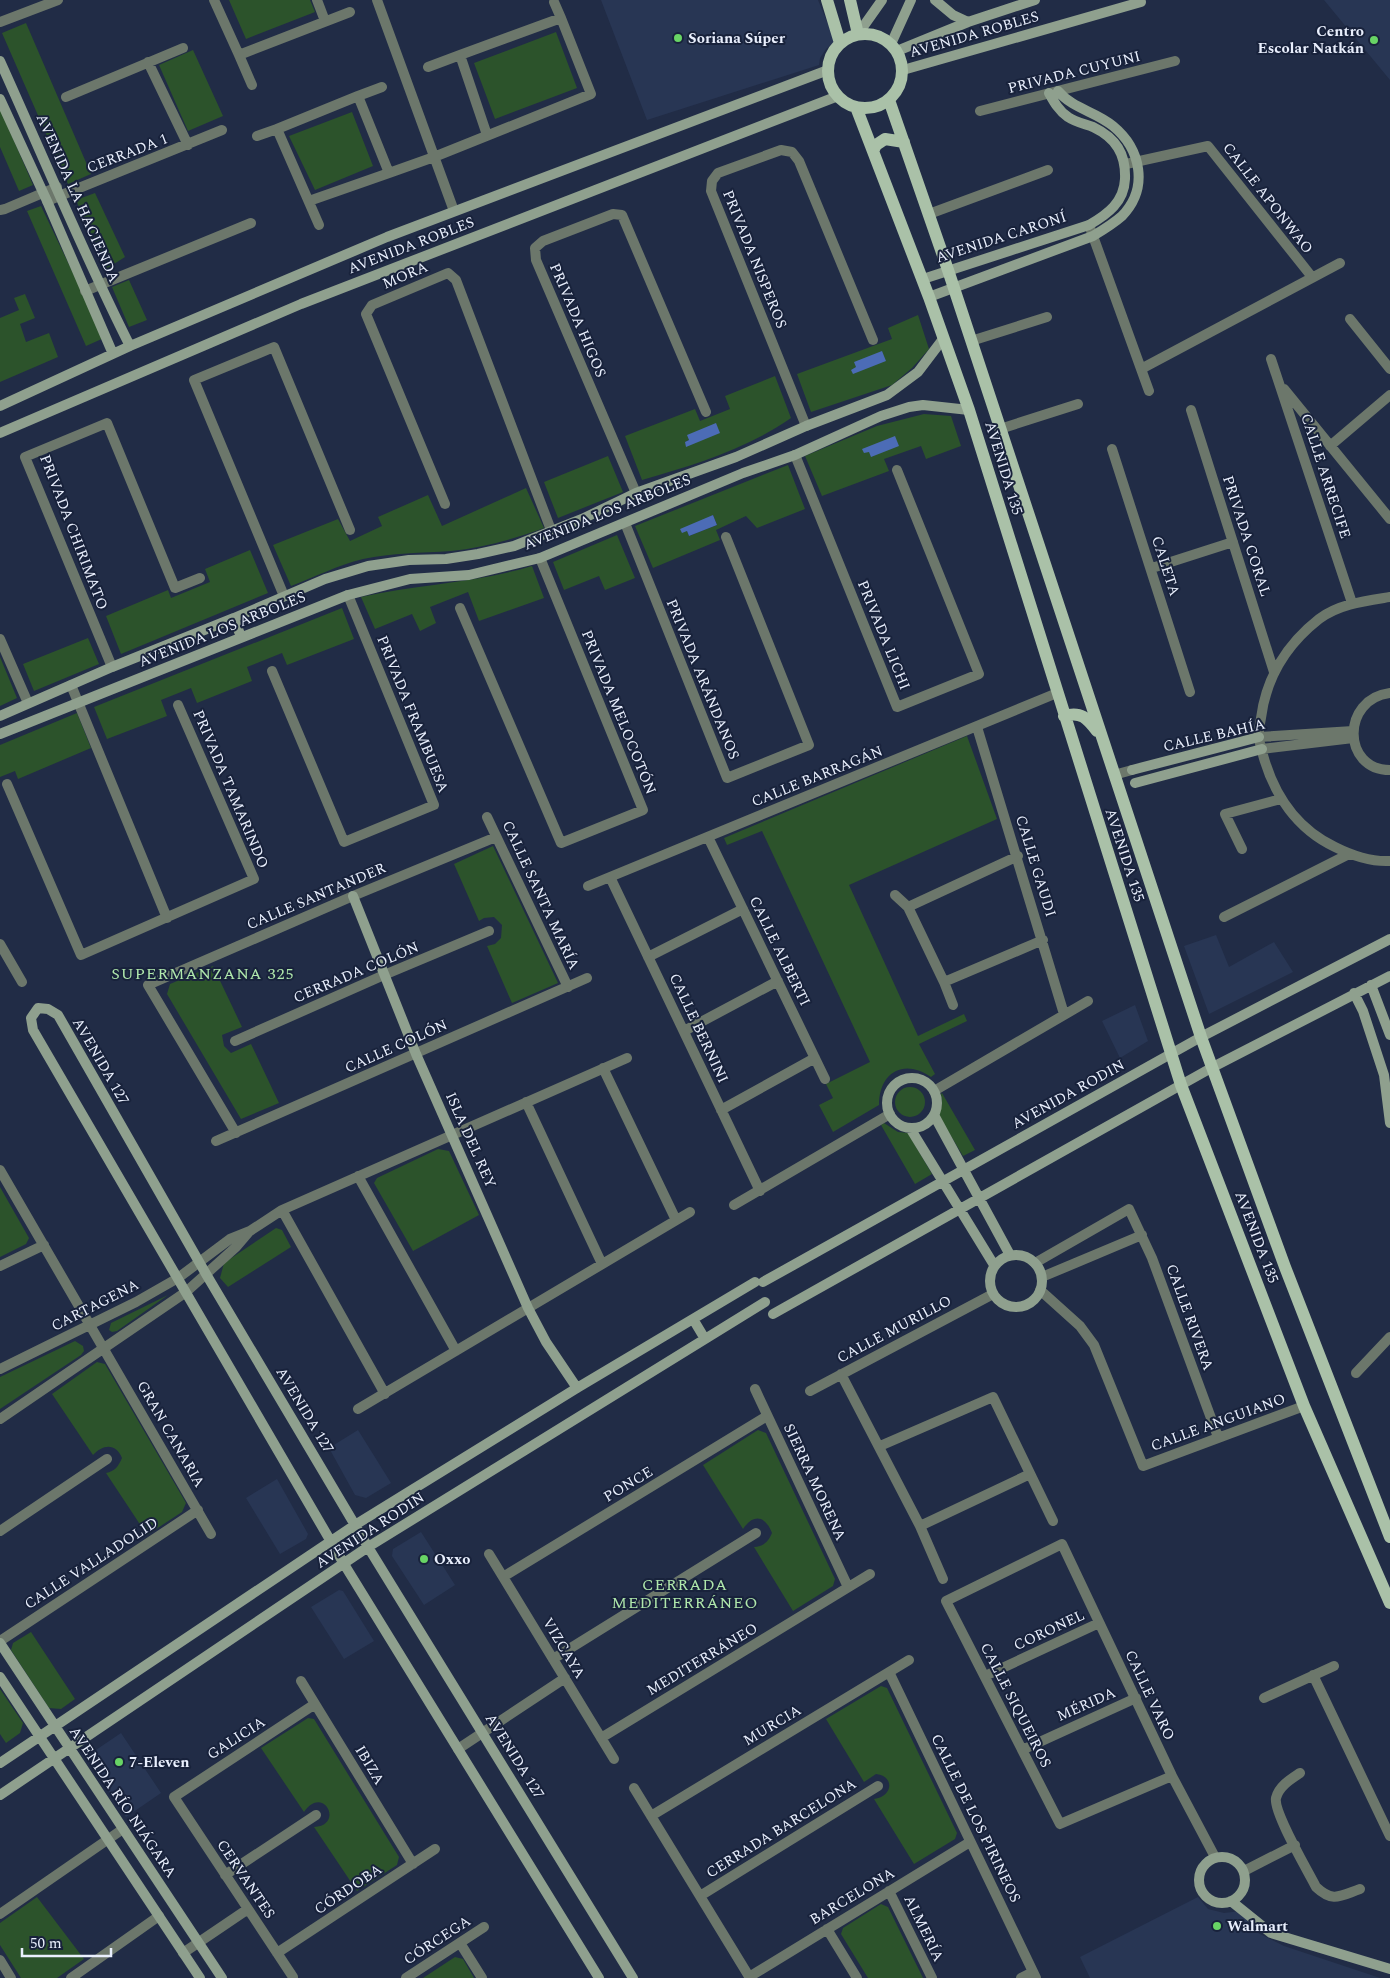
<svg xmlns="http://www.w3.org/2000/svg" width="1390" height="1978" font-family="Spectral,serif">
  <rect width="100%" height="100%" fill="#212c46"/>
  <path fill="#283654" d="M 601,0 L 818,0 L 835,41 L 826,49 L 820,58 L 819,65 L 647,120 Z
    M 1324,0 L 1390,0 L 1390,80 Z
    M 1216,935 L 1229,967 L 1274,942 L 1293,972 L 1209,1014 L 1184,946 Z
    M 1135,1005 L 1148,1041 L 1120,1058 L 1102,1021 Z
    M 358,1430 L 391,1483 L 366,1498 L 355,1495 L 329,1448 Z
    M 277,1479 L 308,1534 L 306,1539 L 280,1554 L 246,1498 Z
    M 421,1532 L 455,1585 L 424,1605 L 392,1556 L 393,1549 Z
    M 339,1590 L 343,1591 L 374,1641 L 344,1659 L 311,1607 Z
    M 121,1733 L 161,1793 L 126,1817 L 88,1760 L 90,1754 Z
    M 1198,1897 L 1208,1909 L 1224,1913 L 1241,1911 L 1254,1931 L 1284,1946 L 1380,1978 L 1090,1978 L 1080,1957 Z"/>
  <path fill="#2c532b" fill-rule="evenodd" d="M 229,0 L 310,0 L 315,12 L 246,39 Z
    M 26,23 L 91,174 L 68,184 L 2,33 Z
    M 556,32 L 577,88 L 495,119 L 474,63 Z
    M 193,50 L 223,116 L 188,131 L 159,65 Z
    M 0,108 L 33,185 L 19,191 L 0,147 Z
    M 352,112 L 373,166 L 315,190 L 289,136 Z
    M 95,193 L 125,257 L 106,269 L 76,200 Z
    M 41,206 L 104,338 L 86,346 L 27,211 Z
    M 129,280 L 147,320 L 129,327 L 112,287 Z
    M 25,294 L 35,318 L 20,324 L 26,342 L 49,333 L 58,357 L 0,382 L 0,318 L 19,310 L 14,298 Z
    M 918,315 L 929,349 L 912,368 L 892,385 L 811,412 L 797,374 L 892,339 L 888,328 Z
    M 775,376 L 791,418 C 747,449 693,465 642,480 L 625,436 L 695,409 L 700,421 L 730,409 L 725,396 ZM 716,424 L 719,433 L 685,442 Z
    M 924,414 L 951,416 L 961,446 L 926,459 L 921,446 L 884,459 L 889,471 L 822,496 L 805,456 L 877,426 Z
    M 608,456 L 623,492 L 558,518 L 544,482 Z
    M 788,465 L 805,509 L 757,528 L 746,516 L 716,530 L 720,540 L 653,568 L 635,526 ZM 713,515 L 717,525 L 689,536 L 687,531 Z
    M 526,488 L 544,528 C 514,539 482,548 451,551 C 421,553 392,553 363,559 C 338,565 315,577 291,586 L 273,545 L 338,519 L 350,541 L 382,526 L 378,517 L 428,495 L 442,526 Z
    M 617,535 L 635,578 L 605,590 L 599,576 L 564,590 L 553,562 Z
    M 250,550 L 268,593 L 121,654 L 106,616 L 168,590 L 171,598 L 210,582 L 205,569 Z
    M 532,566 L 544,598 L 479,621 L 468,592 L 430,607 L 436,623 L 420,631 L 412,614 L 375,629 L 361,597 C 418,584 476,583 532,566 Z
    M 342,608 L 354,639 L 287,665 L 282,653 L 247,667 L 252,681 L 197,703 L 191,688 L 161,700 L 167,716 L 107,739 L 94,707 Z
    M 88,638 L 99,664 L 34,691 L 23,664 Z
    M 0,657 L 17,698 L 0,706 Z
    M 77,713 L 91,748 L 18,779 L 15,771 L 0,777 L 0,745 Z
    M 967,736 L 997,819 L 849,885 L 918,1036 L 964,1014 L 967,1021 L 919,1044 L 935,1074 L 931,1077 C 904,1058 879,1072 879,1105 L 833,1132 L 819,1105 L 833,1098 L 826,1084 L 870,1062 L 762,831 L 727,845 L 724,838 Z
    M 493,846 L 558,983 L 512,1003 L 487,946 L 495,944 L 501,938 L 502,925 L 494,917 L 484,918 L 479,921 L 454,864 Z
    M 213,966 L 242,1027 L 222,1035 L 224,1046 L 231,1053 L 251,1044 L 279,1103 L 241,1119 L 167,994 L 170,984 Z
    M895 1102a15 15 0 1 1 30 0a15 15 0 1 1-30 0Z
    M 942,1093 L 975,1150 L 963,1156 L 939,1116 L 942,1103 L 941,1094 Z
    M 884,1123 L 898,1132 L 908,1133 L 932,1174 L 915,1184 L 881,1125 Z
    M 438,1149 L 449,1151 L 479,1215 L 413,1251 L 374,1183 L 377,1178 Z
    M 0,1187 L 29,1238 L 26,1244 L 0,1257 Z
    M 276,1228 L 282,1230 L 291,1247 L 228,1287 L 220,1278 L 224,1263 Z
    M 168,1295 L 117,1331 L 112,1332 L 109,1330 L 111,1323 Z
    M 75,1341 L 83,1346 L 84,1351 L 81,1355 L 0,1409 L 0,1377 Z
    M 97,1362 L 105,1364 L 186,1503 L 182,1512 L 147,1535 L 106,1473 C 115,1471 118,1467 122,1458 C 116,1443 103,1444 93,1455 L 52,1394 Z
    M 758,1430 L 766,1433 L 835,1579 L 833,1586 L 793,1611 L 754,1547 C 764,1546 768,1542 772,1533 C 765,1515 753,1514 743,1529 L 703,1465 Z
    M 31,1632 L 75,1699 L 61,1709 L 49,1708 L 11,1650 L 13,1643 Z
    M 881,1686 L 887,1688 L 957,1833 L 955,1839 L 914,1864 L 874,1799 C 893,1797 895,1776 876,1774 L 864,1782 L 826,1719 Z
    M 0,1689 L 23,1723 L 20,1733 L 6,1743 L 0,1734 Z
    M 308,1718 L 314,1719 L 399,1857 L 397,1865 L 357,1891 L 314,1827 C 345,1825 323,1784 304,1812 L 261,1748 Z
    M 37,1897 L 84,1959 L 57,1978 L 21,1978 L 0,1945 L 0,1923 Z
    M 881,1904 L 888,1907 L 923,1978 L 868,1978 L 841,1934 L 843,1928 Z
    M 455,1957 L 463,1959 L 474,1978 L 423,1978 Z"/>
  <path fill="#4c6cb6" d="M 882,351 L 886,361 L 853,374 L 851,370 L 856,367 L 854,362 Z
    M 716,423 L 720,433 L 686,447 L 685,442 L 689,440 L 687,435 Z
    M 895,436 L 899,446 L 871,457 L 869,452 L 864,453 L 862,449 Z
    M 713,515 L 717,525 L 689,536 L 687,531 L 682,533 L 680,529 Z"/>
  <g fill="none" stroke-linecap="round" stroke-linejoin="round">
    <path stroke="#6c776b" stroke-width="10" d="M 214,0 L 239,55 L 350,12
      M 317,0 L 325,21
      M 377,0 L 454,211
      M 554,2 L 561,18
      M 0,22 L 58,0
      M 239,55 L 252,85
      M 148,62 L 188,145
      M 428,67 L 460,55
      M 358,96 L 382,87
      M 66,97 L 183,48
      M 980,111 L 1175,61
      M 257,136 L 277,129
      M 1126,164 L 1208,146 L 1312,277
      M 389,173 L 434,157 L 591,94 L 561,18 L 460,55 L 487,135
      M 47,201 L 222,130
      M 309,201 L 389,173 L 358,96 L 277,129 L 319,225
      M 0,210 L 5,209 L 57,187
      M 929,214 L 1048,170
      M 1089,225 L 1149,391
      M 85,291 L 251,223
      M 1350,319 L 1390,369
      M 971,341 L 1047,317
      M 1271,359 L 1352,603
      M 1141,369 L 1340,263
      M 1284,389 L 1390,519
      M 1191,410 L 1274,672
      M 806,426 L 711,191 L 712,181 L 718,173 L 781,150 L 792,152 L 799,161 L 873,340
      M 1000,429 L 1078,404
      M 1330,446 L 1390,395
      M 1112,449 L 1190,692
      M 795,455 L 897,707 L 979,674 L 897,470
      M 636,493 L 536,260 L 535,248 L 543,241 L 613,214 L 622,215 L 706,412
      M 445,504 L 366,314 L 372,305 L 448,273 L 456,280 L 551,530
      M 625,523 L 727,778 L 809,745 L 726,537
      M 1152,568 L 1233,542
      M 284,596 L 194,380 L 274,347 L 350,530
      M 1390,597 C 1365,601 1339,604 1319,619 C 1287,644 1266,678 1261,718 C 1260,724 1258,731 1259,737 C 1259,743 1262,749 1263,755 C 1274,795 1297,829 1335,847 C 1351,855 1372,862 1390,861
      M 460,608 L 561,843 L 643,810 L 540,558
      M 0,639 L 28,703
      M 112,667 L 25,457 L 107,423 L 175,588 L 200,578
      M 272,671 L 344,842 L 434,805 L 348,595
      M 71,685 L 167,918
      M 1390,693 C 1341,699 1342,770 1390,770
      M 977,727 L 1064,1014
      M 1259,737 L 1353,731
      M 1262,749 L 1353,738
      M 1114,775 L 1132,770
      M 7,784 L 81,955 L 254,879 L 178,705
      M 487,817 L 568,987
      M 708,837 L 825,1079
      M 1242,849 L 1225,814 L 1281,799
      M 610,877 L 760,1191
      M 588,886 L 1057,693
      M 895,895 L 908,907 L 944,982 L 953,1005
      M 908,907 L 1018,856
      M 1224,917 L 1349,854
      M 0,944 L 22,982
      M 648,957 L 743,909
      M 944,982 L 1043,940
      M 684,1031 L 778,981
      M 235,1041 L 384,975 L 489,931
      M 603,1068 L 676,1220
      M 934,1091 L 1088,1001
      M 526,1102 L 602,1264
      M 721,1110 L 815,1058
      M 236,1133 L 148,985 L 353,896 L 496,837
      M 216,1141 L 587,978
      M 0,1170 L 211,1534
      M 358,1176 L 456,1351
      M 734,1205 L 890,1114
      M 282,1210 L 385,1394
      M 1035,1263 L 1129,1209 L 1152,1258 L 1218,1437
      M 0,1266 L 44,1245
      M 1042,1277 L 1142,1235
      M 1040,1290 L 1080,1326 L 1094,1345 L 1143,1466 L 1304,1406
      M 0,1369 L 136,1302 L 178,1278 L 230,1239 L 250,1231 L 282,1210 L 627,1058
      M 1356,1373 L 1390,1337
      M 841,1374 L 920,1526 L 943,1579
      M 755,1389 L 848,1587
      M 810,1391 L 993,1294
      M 358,1409 L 690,1212
      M 0,1419 L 186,1292 L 236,1247 L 248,1233
      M 880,1446 L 993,1397 L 1053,1521
      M 920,1526 L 1030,1474
      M 0,1531 L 107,1459
      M 489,1554 L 614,1759
      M 503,1577 L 767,1416
      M 0,1641 L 198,1510
      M 553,1659 L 756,1533
      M 889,1672 L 1036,1978
      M 1313,1675 L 1390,1836
      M 985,1676 L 1099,1623
      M 301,1681 L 413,1864
      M 1264,1698 L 1334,1666
      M 601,1738 L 870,1574
      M 458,1749 L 565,1678
      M 1022,1750 L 1136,1698
      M 1300,1773 C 1291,1779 1279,1786 1276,1798 C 1273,1812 1308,1871 1316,1887 C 1333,1903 1340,1896 1360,1889
      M 1172,1776 L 1060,1824 L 946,1601 L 1062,1544 L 1172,1776 L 1215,1857
      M 634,1788 L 750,1978
      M 651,1816 L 909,1660
      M 1244,1871 L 1295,1845
      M 225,1875 L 316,1815
      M 889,1891 L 932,1978
      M 700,1896 L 878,1786
      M 0,1914 L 123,1829
      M 827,1929 L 857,1978
      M 460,1943 L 482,1978
      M 183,1953 L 248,1909
      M 277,1953 L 435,1849
      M 0,1960 L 11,1978
      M 293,1977 L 174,1797 L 315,1704
      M 749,1977 L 970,1842
      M 71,1978 L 159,1916
      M 406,1978 L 484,1927
      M 1021,1978 L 1033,1972"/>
    <path stroke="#8fa08e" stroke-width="10" d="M 935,0 L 953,15 L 968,22
      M 858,34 L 882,0
      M 891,44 L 911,0
      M 897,51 L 968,22 L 1035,0
      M 0,61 C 43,156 83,253 130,346
      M 903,70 L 1141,2
      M 0,99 L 47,201 L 113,354
      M 923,279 L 1089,225 C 1108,214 1124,202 1125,179 C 1126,154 1116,138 1093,127 C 1085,124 1075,122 1068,117 C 1059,111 1054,102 1049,93
      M 929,297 L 1093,236 C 1103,230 1113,224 1122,216 C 1149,188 1141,149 1113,126 C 1095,111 1073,109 1058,91
      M 0,406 L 130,346 L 387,237 L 828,70
      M 0,433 L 301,304 L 838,96
      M 234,618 L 241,637
      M 0,716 L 112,667 L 234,618 L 325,579 L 368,566 L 409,560 L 446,559 L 478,554 L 514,546 L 582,519 L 636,493 L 736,457 L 806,426 L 887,395 L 918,372 L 943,339
      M 0,734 L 348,595 L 410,579 L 469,575 L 540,558 L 743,473 L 795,455 L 881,416 L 909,407 L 923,405 L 969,410
      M 1132,770 L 1259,737
      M 1135,783 L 1262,749
      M 353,896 L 416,1054 L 528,1308 L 546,1342 L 577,1388
      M 1371,985 L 1390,1035
      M 1354,993 L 1363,1011 L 1384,1075 L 1390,1123
      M887 1103a25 25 0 1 1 50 0a25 25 0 1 1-50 0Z
      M 934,1115 L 1010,1255
      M 910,1128 L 994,1265
      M990 1281a26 26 0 1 1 52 0a26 26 0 1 1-52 0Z
      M 763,1282 L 1201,1037 L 1390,939
      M 773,1314 L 1213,1067 L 1390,976
      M 693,1319 L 705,1339
      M 0,1643 L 222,1978
      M 0,1677 L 200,1978
      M 0,1763 L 355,1525 L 577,1388 L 755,1282
      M 0,1795 L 368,1547 L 765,1302
      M1199 1880a23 23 0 1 1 46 0a23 23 0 1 1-46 0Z
      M 1231,1901 L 1271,1933 L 1390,1969
      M 599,1978 L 344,1564 L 33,1030 L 31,1018 L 38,1008 L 48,1009 L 58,1015 L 206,1274 L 368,1547 L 633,1978"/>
    <path stroke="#aac1a8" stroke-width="12" d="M 827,0 L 840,43
      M 850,0 L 858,34
      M828 71a37 37 0 1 1 74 0a37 37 0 1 1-74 0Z
      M 889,100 L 948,270 L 1201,1037 L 1285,1267 L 1390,1537
      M 856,107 L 929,297 L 969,410 L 1181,1085 L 1304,1406 L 1390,1603
      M 873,151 L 876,145 L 885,139 L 904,142
      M 1064,716 C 1081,711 1087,718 1097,731"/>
  </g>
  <g fill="#68d465" stroke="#18223b" stroke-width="2">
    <circle cx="678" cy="38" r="5"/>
    <circle cx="1374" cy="40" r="5"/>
    <circle cx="424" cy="1559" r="5"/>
    <circle cx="119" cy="1762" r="5"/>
    <circle cx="1217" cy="1926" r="5"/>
  </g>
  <g text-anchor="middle" stroke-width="4" stroke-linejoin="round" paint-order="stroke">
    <g font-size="15" font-weight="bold" fill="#e9effd" stroke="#18223b" text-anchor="start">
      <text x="1364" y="36" text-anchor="end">Centro<tspan x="1364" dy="17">Escolar Natkán</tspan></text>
      <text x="688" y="43">Soriana Súper</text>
      <text x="434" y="1564">Oxxo</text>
      <text x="129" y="1767">7-Eleven</text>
      <text x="1227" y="1931">Walmart</text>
    </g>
    <g font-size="15" fill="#e9effd" stroke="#18223b">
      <text transform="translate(974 34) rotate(-16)" y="5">AVENIDA ROBLES</text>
      <text transform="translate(1074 72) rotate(-14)" y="5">PRIVADA CUYUNI</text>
      <text transform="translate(127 153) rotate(-21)" y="5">CERRADA 1</text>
      <text transform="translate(78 198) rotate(66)" y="5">AVENIDA LA HACIENDA</text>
      <text transform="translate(1268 198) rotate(52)" y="5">CALLE APONWAO</text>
      <text transform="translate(1001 237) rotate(-18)" y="5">AVENIDA CARONÍ</text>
      <text transform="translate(411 245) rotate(-21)" y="5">AVENIDA ROBLES</text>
      <text transform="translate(755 259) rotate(68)" y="5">PRIVADA NISPEROS</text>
      <text transform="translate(405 275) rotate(-23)" y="5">MORA</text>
      <text transform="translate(578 320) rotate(67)" y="5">PRIVADA HIGOS</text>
      <text transform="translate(1004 468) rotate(73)" y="5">AVENIDA 135</text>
      <text transform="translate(1326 476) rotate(72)" y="5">CALLE ARRECIFE</text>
      <text transform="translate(607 512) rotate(-22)" y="5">AVENIDA LOS ARBOLES</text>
      <text transform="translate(74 532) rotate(69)" y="5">PRIVADA CHIRIMATO</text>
      <text transform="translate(1247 536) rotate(72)" y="5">PRIVADA CORAL</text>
      <text transform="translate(1166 566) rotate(72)" y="5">CALETA</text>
      <text transform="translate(222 629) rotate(-22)" y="5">AVENIDA LOS ARBOLES</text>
      <text transform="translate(884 635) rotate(68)" y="5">PRIVADA LICHI</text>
      <text transform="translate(703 679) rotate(68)" y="5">PRIVADA ARÁNDANOS</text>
      <text transform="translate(619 712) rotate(68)" y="5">PRIVADA MELOCOTÓN</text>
      <text transform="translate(413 714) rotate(68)" y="5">PRIVADA FRAMBUESA</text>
      <text transform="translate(1214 735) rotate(-13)" y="5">CALLE BAHÍA</text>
      <text transform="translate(817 776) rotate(-22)" y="5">CALLE BARRAGÁN</text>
      <text transform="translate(231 789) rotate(67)" y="5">PRIVADA TAMARINDO</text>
      <text transform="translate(1125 855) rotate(72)" y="5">AVENIDA 135</text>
      <text transform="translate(1036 866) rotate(73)" y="5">CALLE GAUDI</text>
      <text transform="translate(541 895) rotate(65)" y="5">CALLE SANTA MARÍA</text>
      <text transform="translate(316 896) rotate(-23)" y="5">CALLE SANTANDER</text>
      <text transform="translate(780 951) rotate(64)" y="5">CALLE ALBERTI</text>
      <text transform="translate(356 972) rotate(-23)" y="5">CERRADA COLÓN</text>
      <text transform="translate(699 1028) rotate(65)" y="5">CALLE BERNINI</text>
      <text transform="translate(396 1046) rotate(-24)" y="5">CALLE COLÓN</text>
      <text transform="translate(101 1061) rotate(60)" y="5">AVENIDA 127</text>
      <text transform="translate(1068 1094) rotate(-29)" y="5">AVENIDA RODIN</text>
      <text transform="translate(471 1140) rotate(66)" y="5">ISLA DEL REY</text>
      <text transform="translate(1257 1237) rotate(69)" y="5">AVENIDA 135</text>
      <text transform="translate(95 1305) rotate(-27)" y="5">CARTAGENA</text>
      <text transform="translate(1190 1317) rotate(70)" y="5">CALLE RIVERA</text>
      <text transform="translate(894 1329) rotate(-28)" y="5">CALLE MURILLO</text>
      <text transform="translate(305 1410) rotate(59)" y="5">AVENIDA 127</text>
      <text transform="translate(1218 1422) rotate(-20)" y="5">CALLE ANGUIANO</text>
      <text transform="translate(171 1434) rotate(60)" y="5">GRAN CANARIA</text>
      <text transform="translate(815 1482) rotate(65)" y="5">SIERRA MORENA</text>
      <text transform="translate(628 1484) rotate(-31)" y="5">PONCE</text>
      <text transform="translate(370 1530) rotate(-33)" y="5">AVENIDA RODIN</text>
      <text transform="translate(91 1563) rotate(-33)" y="5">CALLE VALLADOLID</text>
      <text transform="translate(1049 1630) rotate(-25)" y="5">CORONEL</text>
      <text transform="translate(564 1648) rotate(59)" y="5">VIZCAYA</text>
      <text transform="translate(702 1659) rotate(-31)" y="5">MEDITERRÁNEO</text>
      <text transform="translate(1150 1695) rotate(65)" y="5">CALLE VARO</text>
      <text transform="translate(1086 1704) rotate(-24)" y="5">MÉRIDA</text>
      <text transform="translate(1016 1705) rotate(63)" y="5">CALLE SIQUEIROS</text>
      <text transform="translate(772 1725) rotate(-31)" y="5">MURCIA</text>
      <text transform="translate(236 1738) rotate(-33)" y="5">GALICIA</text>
      <text transform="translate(515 1756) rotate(58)" y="5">AVENIDA 127</text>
      <text transform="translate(370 1765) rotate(59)" y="5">IBIZA</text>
      <text transform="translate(123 1802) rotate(56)" y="5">AVENIDA RÍO NIÁGARA</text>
      <text transform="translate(976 1818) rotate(64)" y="5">CALLE DE LOS PIRINEOS</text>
      <text transform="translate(781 1828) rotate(-32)" y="5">CERRADA BARCELONA</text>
      <text transform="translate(246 1879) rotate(56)" y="5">CERVANTES</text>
      <text transform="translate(348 1889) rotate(-34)" y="5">CÓRDOBA</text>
      <text transform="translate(852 1896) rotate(-31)" y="5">BARCELONA</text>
      <text transform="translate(924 1928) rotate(64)" y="5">ALMERÍA</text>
      <text transform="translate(437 1940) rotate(-33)" y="5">CÓRCEGA</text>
    </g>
    <g font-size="16" letter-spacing="1" fill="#b0e8ac" stroke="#18223b">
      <text x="203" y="979">SUPERMANZANA 325</text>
      <text x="685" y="1590">CERRADA<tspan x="685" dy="18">MEDITERRÁNEO</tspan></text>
    </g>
  </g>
  <path d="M22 1948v8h89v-8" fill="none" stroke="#e9effd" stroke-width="2.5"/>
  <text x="30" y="1948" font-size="15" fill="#e9effd" stroke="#18223b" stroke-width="4" paint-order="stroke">50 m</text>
</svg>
